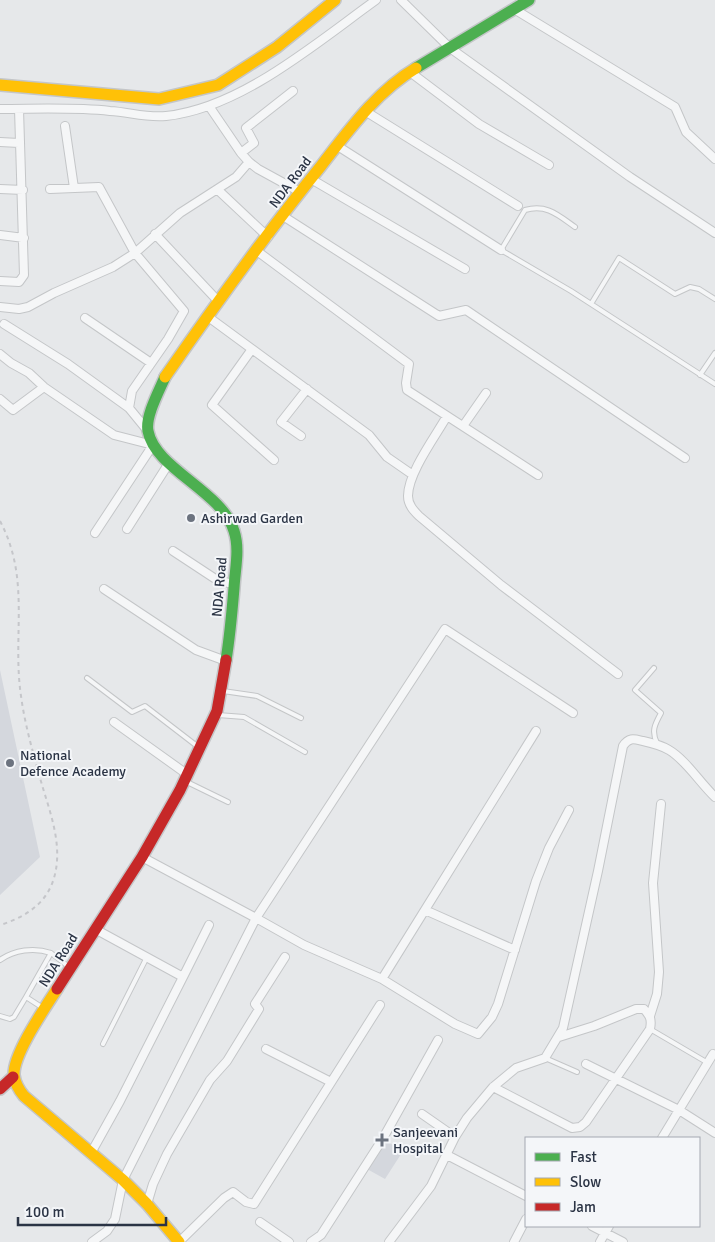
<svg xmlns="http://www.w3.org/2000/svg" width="715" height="1242" font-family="Signika,sans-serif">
  <rect width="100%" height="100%" fill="#e6e8ea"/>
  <path fill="#d4d7dd" d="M 0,670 L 40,857 L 0,895 Z
    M 385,1140 L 403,1151 L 385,1179 L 367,1169 Z"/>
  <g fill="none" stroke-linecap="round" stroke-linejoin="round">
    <defs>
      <path id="lane" d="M 575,227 C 558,215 547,204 525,210 L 501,250 L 571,291 L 715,384
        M 591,304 L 619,258 L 675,294 L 690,287 L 699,289 L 715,299
        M 700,375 L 715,353
        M 654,668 L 635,690 L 661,713 C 655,724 651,731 657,743
        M 87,678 L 132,712 L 145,706 L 197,746
        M 223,691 L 257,696 L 301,718
        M 218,715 L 244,717 L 305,752
        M 187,782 L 228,802
        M 0,960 C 14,950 34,947 51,953
        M 43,1008 L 26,997 L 51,953 L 69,967
        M 0,1016 L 10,1019 L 14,1017 L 26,997
        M 650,1029 L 708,1063
        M 103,1044 L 147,957
        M 545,1058 L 577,1072"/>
      <path id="street" d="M 401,0 L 450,48 L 630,177 L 715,233
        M 514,9 L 675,107 L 686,132 L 715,159
        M 410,72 L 479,124 L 549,165
        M 209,106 L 241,153 L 249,162
        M 0,109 C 36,109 73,107 110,111 C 129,112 146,118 166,116 C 241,108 316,43 376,0
        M 365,111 L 518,206
        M 65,126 L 74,188
        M 0,142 L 19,143
        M 336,145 L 501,250
        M 241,153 L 254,143 L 246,128 L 293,91
        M 311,179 L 465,269
        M 0,189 L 23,190
        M 50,189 L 99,187 L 135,253 L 184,311 L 168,339 L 132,391 L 129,408 L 147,430
        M 218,190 L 268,237
        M 283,216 L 439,316 L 466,310 L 685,458
        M 155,234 L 218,301
        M 0,235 L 24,238
        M 257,251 L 409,364 L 406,383 L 407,390 L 538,475
        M 0,281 L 19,282 L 24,275 L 19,109
        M 0,307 L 19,309 L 28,307 L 54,293 L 113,267 L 135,253 L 180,213 L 236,177 L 249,162 L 258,169 L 300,192
        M 207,316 L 369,435 L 387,457 L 413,475
        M 85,318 L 151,363
        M 4,324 L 68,364 L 129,408
        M 252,349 L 212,405 L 274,460
        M 0,354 L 11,363 L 29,373 L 44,387 L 114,435 L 153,445 L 95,533
        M 0,399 L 13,410 L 44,387
        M 447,416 C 435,437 408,473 408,496 C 408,505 414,511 419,516 L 501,585 L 618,674
        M 463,426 L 486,393
        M 301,436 L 281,422 L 307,389
        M 127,529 L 169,463
        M 173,551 L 214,578 L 234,585
        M 104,589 L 196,650 L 226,661
        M 114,722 L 188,775
        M 142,857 L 256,918 L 445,629 L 573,713
        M 425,910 L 515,950
        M 183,977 L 209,925
        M 382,979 L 536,731
        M 650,1016 L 657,994 L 659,972 L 653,883 L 661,804
        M 266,1049 L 331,1082
        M 586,1064 L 679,1110 L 715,1133
        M 493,1087 L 572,1128 L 580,1127 L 586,1122 L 650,1029 C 652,1019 650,1016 644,1009 L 636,1009 L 594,1026 L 559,1037
        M 422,1114 L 455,1137
        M 662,1138 L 713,1054
        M 91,1153 L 120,1101 L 183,977 L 95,929
        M 447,1155 L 526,1196
        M 147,1204 L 153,1184 L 167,1154 L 210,1080 L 227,1061 L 259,1009 L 255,1004 L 285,957
        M 260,1222 L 289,1242
        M 592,1226 L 623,1242
        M 92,1242 L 107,1231 L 115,1219 L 123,1180 L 256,918 L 304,945 L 382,979 L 455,1024 L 478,1034 L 492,1017 L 498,1004 L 536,881 L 549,848 L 569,810
        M 179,1242 L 224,1198 L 233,1192 L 246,1202 L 254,1204 L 380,1005
        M 311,1242 L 321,1235 L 382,1140 L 438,1040
        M 389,1242 L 431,1186 L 455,1137 L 467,1118 L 493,1087 L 516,1068 L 545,1058 L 563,1028 L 598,871 L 623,746 C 629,737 634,739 643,741 C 652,743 661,745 669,750 C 686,760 700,783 715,797
        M 514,1242 L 526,1219
        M 600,1242 L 609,1226"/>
      <path id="fast" d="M 416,68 L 529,0
        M 165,377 C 159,391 145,417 148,431 C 155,469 222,491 234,531 C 240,549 235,569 234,588 C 232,612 230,636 226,660"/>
      <path id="slow" d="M 0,85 L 159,99 L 218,85 L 277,47 L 335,0
        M 165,377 C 215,305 266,234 321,166 C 349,130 377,91 416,68
        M 57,989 C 45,1008 13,1054 14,1075 C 15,1083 19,1090 24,1096 L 123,1180 L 147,1204 L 179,1242"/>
      <path id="jam" d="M 57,989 L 142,857 L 180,790 L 217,711 L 226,660
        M 0,1089 L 13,1077"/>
    </defs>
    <use href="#lane" stroke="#c4c6c8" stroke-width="6"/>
    <use href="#street" stroke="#c4c6c8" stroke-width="10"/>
    <use href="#fast" stroke="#c4c6c8" stroke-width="14"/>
    <use href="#slow" stroke="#c4c6c8" stroke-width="14"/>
    <use href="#jam" stroke="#c4c6c8" stroke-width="14"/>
    <path stroke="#c5c6ca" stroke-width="2" stroke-dasharray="4 4" stroke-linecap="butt" d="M 0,521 C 31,579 12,636 21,696 C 25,726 34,756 42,785 C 51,815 64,849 53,881 C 45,905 23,918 0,925"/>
    <use href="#lane" stroke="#f5f6f7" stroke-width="4"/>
    <use href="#street" stroke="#f5f6f7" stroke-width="8"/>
    <use href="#fast" stroke="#4caf50" stroke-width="11"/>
    <use href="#slow" stroke="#ffc107" stroke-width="11"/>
    <use href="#jam" stroke="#c62828" stroke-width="11"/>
  </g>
  <g fill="#6c737f" stroke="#f4f6f9" stroke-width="2">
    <circle cx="191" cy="518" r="5"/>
    <circle cx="10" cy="763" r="5"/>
    <path d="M379.5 1132.5h5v5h5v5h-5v5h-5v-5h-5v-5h5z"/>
  </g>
  <g text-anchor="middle" stroke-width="4" stroke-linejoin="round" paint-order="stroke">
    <g font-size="14" fill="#2b3445" stroke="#f4f6f9">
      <text transform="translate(290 182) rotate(-53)" y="5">NDA Road</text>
      <text transform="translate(219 587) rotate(-85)" y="5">NDA Road</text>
      <text transform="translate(58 960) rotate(-58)" y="5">NDA Road</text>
    </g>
    <g font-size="14" fill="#2b3445" stroke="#f4f6f9" text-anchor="start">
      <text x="201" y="523">Ashirwad Garden</text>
      <text x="20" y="760">National<tspan x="20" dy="16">Defence Academy</tspan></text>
      <text x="393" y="1137">Sanjeevani<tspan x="393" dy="16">Hospital</tspan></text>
    </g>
  </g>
  <rect x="525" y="1137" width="175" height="90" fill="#f4f6f9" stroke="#a4a8b1"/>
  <rect x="535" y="1153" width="25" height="8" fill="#4caf50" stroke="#a4a8b1"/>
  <text x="570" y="1162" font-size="15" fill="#2b3445">Fast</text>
  <rect x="535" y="1178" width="25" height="8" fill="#ffc107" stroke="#a4a8b1"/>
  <text x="570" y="1187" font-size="15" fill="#2b3445">Slow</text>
  <rect x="535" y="1203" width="25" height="8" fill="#c62828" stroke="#a4a8b1"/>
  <text x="570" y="1212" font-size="15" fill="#2b3445">Jam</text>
  <path d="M18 1217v8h148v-8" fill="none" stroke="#2b3445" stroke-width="2.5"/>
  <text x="25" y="1217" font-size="15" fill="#2b3445" stroke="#f4f6f9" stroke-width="4" paint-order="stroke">100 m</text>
</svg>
